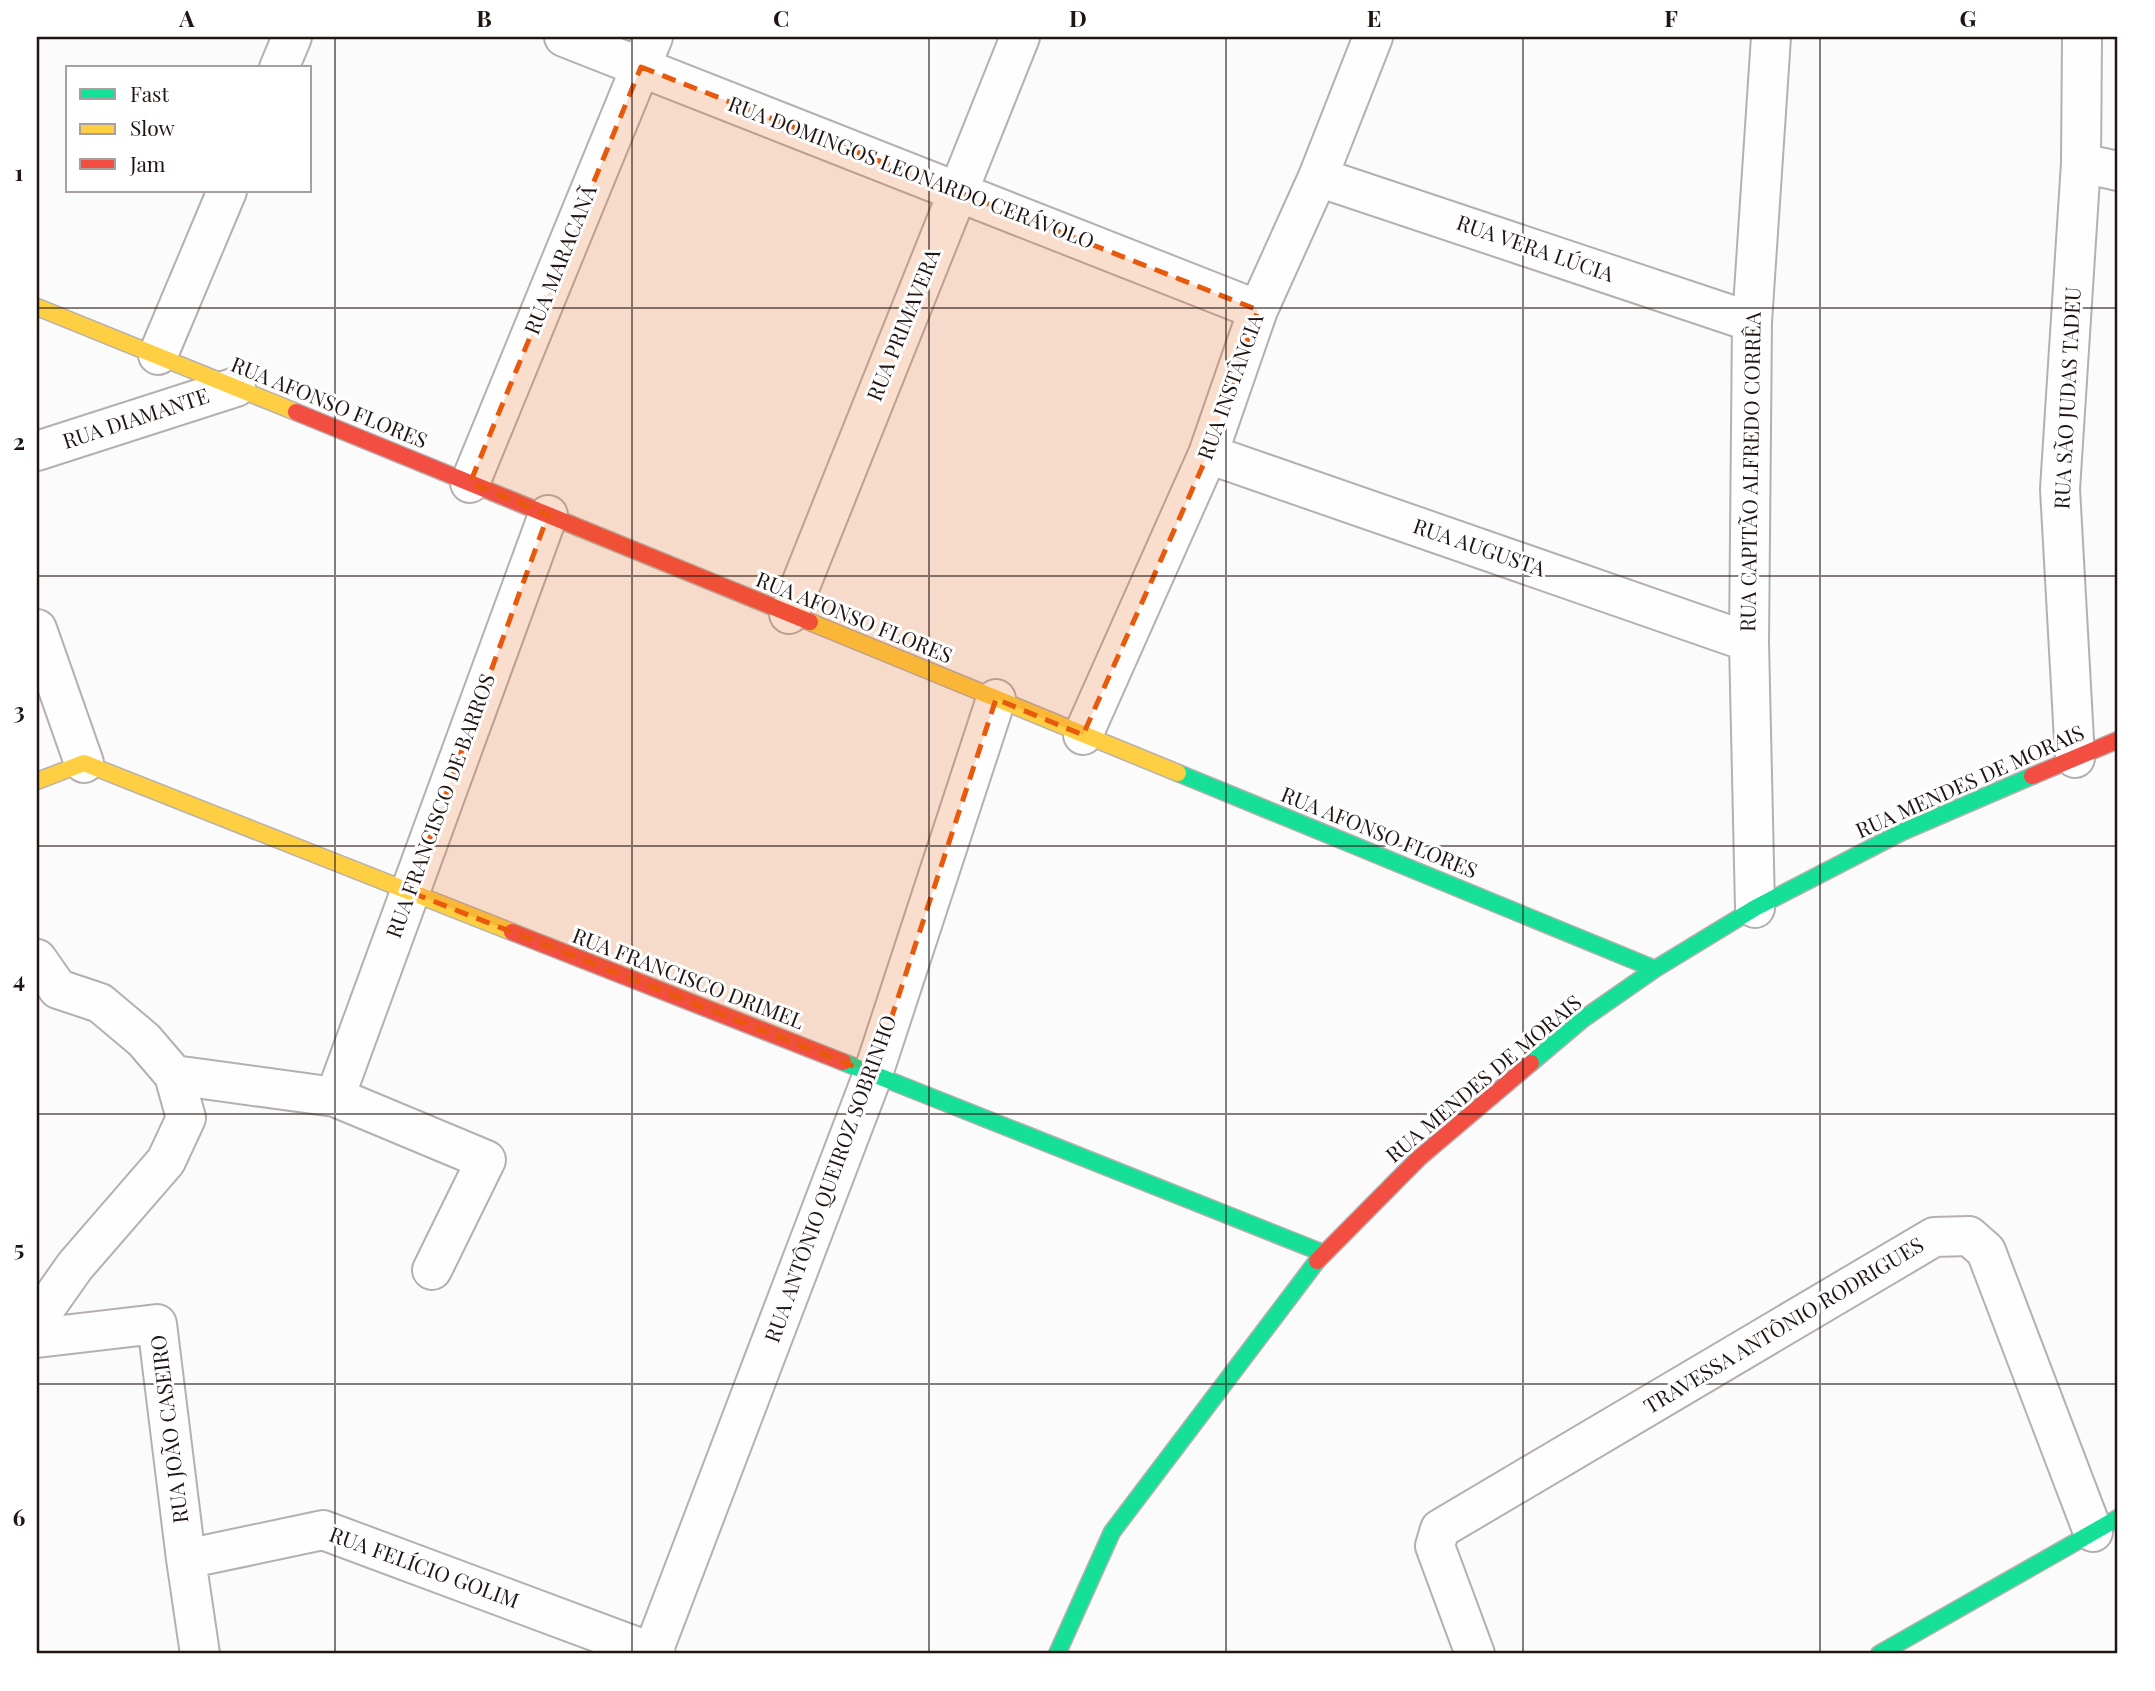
<svg xmlns="http://www.w3.org/2000/svg" width="2155" height="1691" font-family="'Playfair Display',serif">
  <rect width="100%" height="100%" fill="#fbfbfb"/>
  <g fill="none" stroke-linecap="round" stroke-linejoin="round">
    <defs>
      <path id="street" d="M 564,37 L 1258,310
        M 279,68 L 292,37
        M 2081,163 L 2118,171
        M 1318,177 L 1752,322
        M 158,355 L 227,191
        M 37,451 L 236,387
        M 1208,454 L 1749,642
        M 470,483 L 653,37
        M 789,614 L 1020,37
        M 37,629 L 84,763
        M 1083,735 L 1208,454 L 1258,310 L 1318,177 L 1373,37
        M 2075,758 L 2060,489 L 2081,163 L 2082,37
        M 1755,908 L 1749,642 L 1752,322 L 1771,37
        M 37,959 L 58,989 L 100,1003 L 144,1040 L 174,1075 L 186,1118 L 166,1161 L 75,1266 L 37,1320
        M 174,1075 L 335,1097 L 486,1160 L 432,1270
        M 335,1097 L 548,515
        M 37,1338 L 157,1324 L 186,1559 L 200,1654
        M 186,1559 L 323,1530 L 656,1654
        M 652,1654 L 873,1074 L 996,699
        M 1475,1654 L 1435,1546 L 1440,1529 L 1934,1237 L 1969,1236 L 1986,1251 L 2093,1532"/>
      <path id="fast" d="M 1178,773 L 1655,969
        M 843,1062 L 1323,1253
        M 1531,1063 L 1583,1019 L 1655,969 L 1755,908 L 1902,832 L 2032,776
        M 1057,1654 L 1112,1532 L 1317,1261
        M 1879,1654 L 2118,1518"/>
      <path id="slow" d="M 37,307 L 296,412
        M 810,622 L 1178,773
        M 37,781 L 84,763 L 512,932"/>
      <path id="jam" d="M 296,412 L 810,622
        M 2032,776 L 2118,740
        M 512,932 L 843,1062
        M 1317,1261 L 1419,1158 L 1531,1063"/>
    </defs>
    <use href="#street" stroke="#b5b0af" stroke-width="42"/>
    <use href="#fast" stroke="#b5b0af" stroke-width="19"/>
    <use href="#slow" stroke="#b5b0af" stroke-width="19"/>
    <use href="#jam" stroke="#b5b0af" stroke-width="19"/>
    <use href="#street" stroke="#fefefe" stroke-width="38"/>
    <use href="#fast" stroke="#16e098" stroke-width="16"/>
    <use href="#slow" stroke="#ffcf43" stroke-width="16"/>
    <use href="#jam" stroke="#f24e42" stroke-width="16"/>
  </g>
  <path fill="#e8590c" fill-opacity="0.2" stroke="#e8590c" stroke-width="5" stroke-dasharray="14 9" stroke-linejoin="round" d="M 641,67 L 1258,310 L 1208,454 L 1083,735 L 996,699 L 873,1074 L 410,892 L 548,515 L 470,483 Z"/>
  <path fill="none" stroke="#201512" stroke-width="2" stroke-opacity="0.55" d="M 335,37 L 335,1654M 632,37 L 632,1654M 929,37 L 929,1654M 1226,37 L 1226,1654M 1523,37 L 1523,1654M 1820,37 L 1820,1654M 37,308 L 2118,308M 37,576 L 2118,576M 37,846 L 2118,846M 37,1114 L 2118,1114M 37,1384 L 2118,1384"/>
  <g text-anchor="middle" stroke-width="6" stroke-linejoin="round" paint-order="stroke">
    <g font-size="21" fill="#201512" stroke="#fff">
      <text transform="translate(911 173) rotate(21)" y="7">RUA DOMINGOS LEONARDO CERÁVOLO</text>
      <text transform="translate(1535 249) rotate(19)" y="7">RUA VERA LÚCIA</text>
      <text transform="translate(561 260) rotate(-68)" y="7">RUA MARACANÃ</text>
      <text transform="translate(904 325) rotate(-68)" y="7">RUA PRIMAVERA</text>
      <text transform="translate(1231 387) rotate(-70)" y="7">RUA INSTÂNCIA</text>
      <text transform="translate(2068 398) rotate(-87)" y="7">RUA SÃO JUDAS TADEU</text>
      <text transform="translate(329 403) rotate(22)" y="7">RUA AFONSO FLORES</text>
      <text transform="translate(136 419) rotate(-18)" y="7">RUA DIAMANTE</text>
      <text transform="translate(1751 472) rotate(-89)" y="7">RUA CAPITÃO ALFREDO CORRÊA</text>
      <text transform="translate(1479 548) rotate(19)" y="7">RUA AUGUSTA</text>
      <text transform="translate(854 618) rotate(22)" y="7">RUA AFONSO FLORES</text>
      <text transform="translate(1970 782) rotate(-24)" y="7">RUA MENDES DE MORAIS</text>
      <text transform="translate(441 806) rotate(-70)" y="7">RUA FRANCISCO DE BARROS</text>
      <text transform="translate(1379 833) rotate(22)" y="7">RUA AFONSO FLORES</text>
      <text transform="translate(688 979) rotate(21)" y="7">RUA FRANCISCO DRIMEL</text>
      <text transform="translate(1484 1079) rotate(-40)" y="7">RUA MENDES DE MORAIS</text>
      <text transform="translate(831 1179) rotate(-70)" y="7">RUA ANTÔNIO QUEIROZ SOBRINHO</text>
      <text transform="translate(1784 1326) rotate(-31)" y="7">TRAVESSA ANTÔNIO RODRIGUES</text>
      <text transform="translate(170 1429) rotate(-97)" y="7">RUA JOÃO CASEIRO</text>
      <text transform="translate(424 1568) rotate(20)" y="7">RUA FELÍCIO GOLIM</text>
    </g>
  </g>
  <rect width="2155" height="1691" fill="none" stroke="#ffffff" stroke-width="77"/>
  <rect x="66" y="66" width="245" height="126" fill="#ffffff" stroke="#a6a1a0" stroke-width="2"/>
  <rect x="80" y="89" width="35" height="10" fill="#16e098" stroke="#a6a1a0" stroke-width="2"/>
  <text x="130" y="102" font-size="21" fill="#201512">Fast</text>
  <rect x="80" y="124" width="35" height="10" fill="#ffcf43" stroke="#a6a1a0" stroke-width="2"/>
  <text x="130" y="136" font-size="21" fill="#201512">Slow</text>
  <rect x="80" y="159" width="35" height="10" fill="#f24e42" stroke="#a6a1a0" stroke-width="2"/>
  <text x="130" y="172" font-size="21" fill="#201512">Jam</text>
  <rect x="38" y="38" width="2078" height="1614" fill="none" stroke="#201512" stroke-width="2.5"/>
  <g font-size="23" text-anchor="middle" font-weight="bold" fill="#201512">
    <text x="187" y="27">A</text>
    <text x="484" y="27">B</text>
    <text x="781" y="27">C</text>
    <text x="1078" y="27">D</text>
    <text x="1374" y="27">E</text>
    <text x="1671" y="27">F</text>
    <text x="1968" y="27">G</text>
    <text x="19" y="181">1</text>
    <text x="19" y="450">2</text>
    <text x="19" y="719">3</text>
    <text x="19" y="988">4</text>
    <text x="19" y="1257">5</text>
    <text x="19" y="1526">6</text>
  </g>
</svg>
